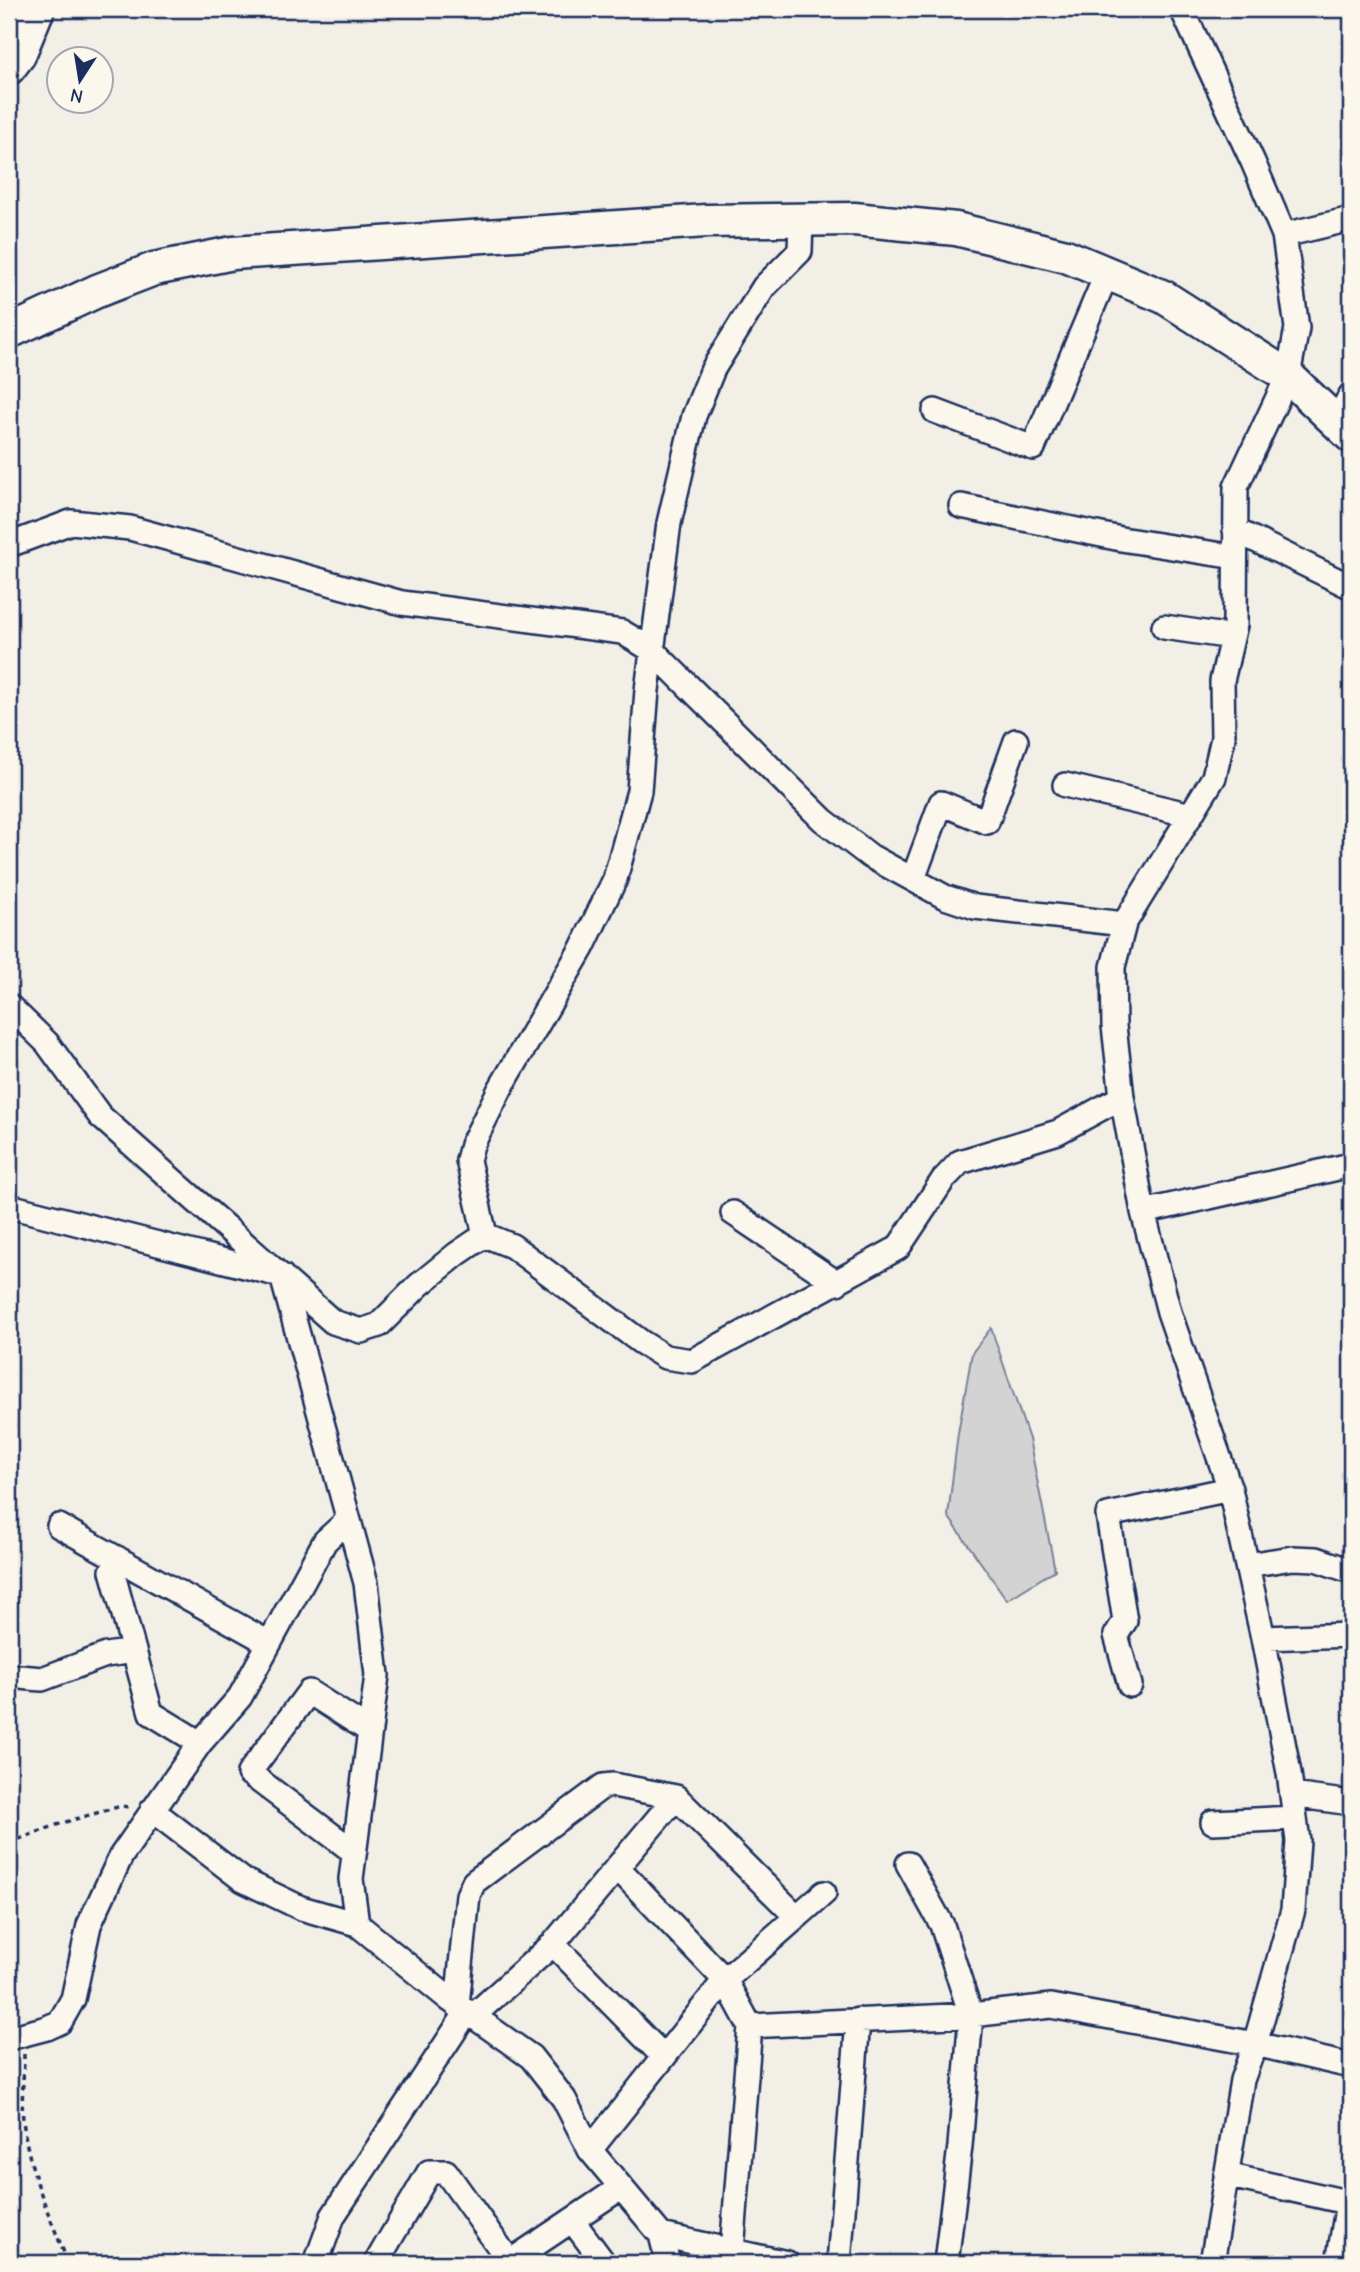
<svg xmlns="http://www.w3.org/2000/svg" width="1360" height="2272" font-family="'Comic Neue',sans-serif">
  <rect width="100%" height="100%" fill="#f2efe6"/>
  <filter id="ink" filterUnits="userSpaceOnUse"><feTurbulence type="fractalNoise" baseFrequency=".0143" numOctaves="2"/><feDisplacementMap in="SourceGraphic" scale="14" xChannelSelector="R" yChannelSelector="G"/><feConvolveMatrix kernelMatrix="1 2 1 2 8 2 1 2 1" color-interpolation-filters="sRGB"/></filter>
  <g filter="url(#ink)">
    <path fill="#d2d3d2" stroke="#768198" stroke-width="2" d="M 991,1328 L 1029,1439 L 1055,1570 L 1007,1600 L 948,1516 L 958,1433 L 972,1353 Z"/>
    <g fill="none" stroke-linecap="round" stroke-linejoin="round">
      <defs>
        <path id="street" d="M 1182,9 L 1253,162 L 1284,235 L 1297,328 L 1288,376 L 1236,487 L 1235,625 L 1222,681 L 1223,738 L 1214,777 L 1124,924 L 1113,967 L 1114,1026 L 1122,1097 L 1143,1212 L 1169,1312 L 1230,1489 L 1263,1638 L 1289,1773 L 1298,1841 L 1293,1910 L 1255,2044 L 1242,2080 L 1212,2263
          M 1284,235 L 1351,219
          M 935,411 L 1033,448 L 1107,273
          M 1336,421 L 1351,395
          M 961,506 L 1121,539 L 1235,557
          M 1235,530 L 1351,587
          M 9,545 L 71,522 L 130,528 L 402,603 L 622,632 L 652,650 L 823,820 L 870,856 L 945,897 L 975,907 L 1124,924
          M 1164,627 L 1232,637
          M 1065,785 L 1191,815
          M 913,879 L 941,803 L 987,822 L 1016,741
          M 9,1006 L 47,1043 L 100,1116 L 333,1322 L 361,1331 L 379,1325 L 419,1285 L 457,1254 L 485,1235
          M 9,1206 L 276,1274
          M 1143,1212 L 1351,1165
          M 733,1213 L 837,1283
          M 485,1235 L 468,1160 L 472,1145 L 500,1089 L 582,948 L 615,879 L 639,791 L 647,690 L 669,523 L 694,416 L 713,369 L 764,287 L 800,251 L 801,220
          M 485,1235 L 512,1246 L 641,1342 L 665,1357 L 692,1361 L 898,1248 L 943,1180 L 960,1162 L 1058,1132 L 1122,1097
          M 282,1276 L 366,1583 L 377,1675 L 351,1879 L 357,1924
          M 59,1526 L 269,1643
          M 117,1558 L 112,1571 L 151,1713 L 200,1743
          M 1247,1565 L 1293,1558 L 1316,1559 L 1351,1571
          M 1263,1638 L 1351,1635
          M 9,1676 L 42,1679 L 106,1655 L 134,1651
          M 1130,1685 L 1116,1635 L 1125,1621 L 1108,1515 L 1230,1489
          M 1292,1795 L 1351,1803
          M 152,1810 L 243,1880 L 301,1908 L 357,1924 L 449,1999 L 531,2057 L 564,2099 L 590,2150 L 661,2235 L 668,2263
          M 1213,1822 L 1295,1818
          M 354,1852 L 249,1773 L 309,1692 L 370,1731
          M 908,1864 L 942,1925 L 971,2015 L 960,2146 L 946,2263
          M 617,1867 L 725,1980 L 750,2026 L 971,2015 L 1051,2006 L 1255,2044 L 1351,2066
          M 553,1944 L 664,2057
          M 457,2005 L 468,1895 L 474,1882 L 603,1786 L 613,1785 L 676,1797 L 797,1917
          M 473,2016 L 553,1944 L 676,1797
          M 9,2038 L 47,2028 L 60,2022 L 73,1999 L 89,1925 L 121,1856 L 200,1743 L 240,1697 L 325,1541 L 347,1521
          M 590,2150 L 725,1980 L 824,1893
          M 1226,2175 L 1351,2203
          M 572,2220 L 604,2263
          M 661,2235 L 787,2263
          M 732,2251 L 750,2026
          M 316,2263 L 333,2216 L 467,2012
          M 376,2263 L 429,2172 L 446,2172 L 510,2262
          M 508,2263 L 620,2188
          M 839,2263 L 858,2020
          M 1338,2263 L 1348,2203"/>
        <path id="secondary" d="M 9,68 L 19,55 L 38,9
          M 9,332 L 97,291 L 154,269 L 233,253 L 706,221 L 854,219 L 956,229 L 1066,256 L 1164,297 L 1288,376 L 1351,436"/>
      </defs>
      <use href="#street" stroke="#1b2f5e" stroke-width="28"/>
      <use href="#secondary" stroke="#1b2f5e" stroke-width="37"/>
      <path stroke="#1b2f5e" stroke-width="3.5" stroke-dasharray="5 5" stroke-linecap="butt" d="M 9,1843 L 62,1823 L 121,1806 L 129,1807
        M 24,2054 C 24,2076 21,2098 23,2119 C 28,2171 50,2216 68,2263"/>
      <use href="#street" stroke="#fbf7ec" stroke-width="23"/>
      <use href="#secondary" stroke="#fbf7ec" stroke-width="32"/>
    </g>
  </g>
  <rect width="1360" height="2272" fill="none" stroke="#fbf7ec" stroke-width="35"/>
  <rect x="18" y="18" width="1325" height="2237" fill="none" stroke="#1b2f5e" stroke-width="2.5" filter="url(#ink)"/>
  <g transform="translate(80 80) rotate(192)"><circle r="33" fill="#fbf7ec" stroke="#a1a7b3" stroke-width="2"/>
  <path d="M0-5L12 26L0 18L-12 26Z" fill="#1b2f5e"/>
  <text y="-10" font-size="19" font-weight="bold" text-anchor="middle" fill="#1b2f5e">N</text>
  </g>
</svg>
